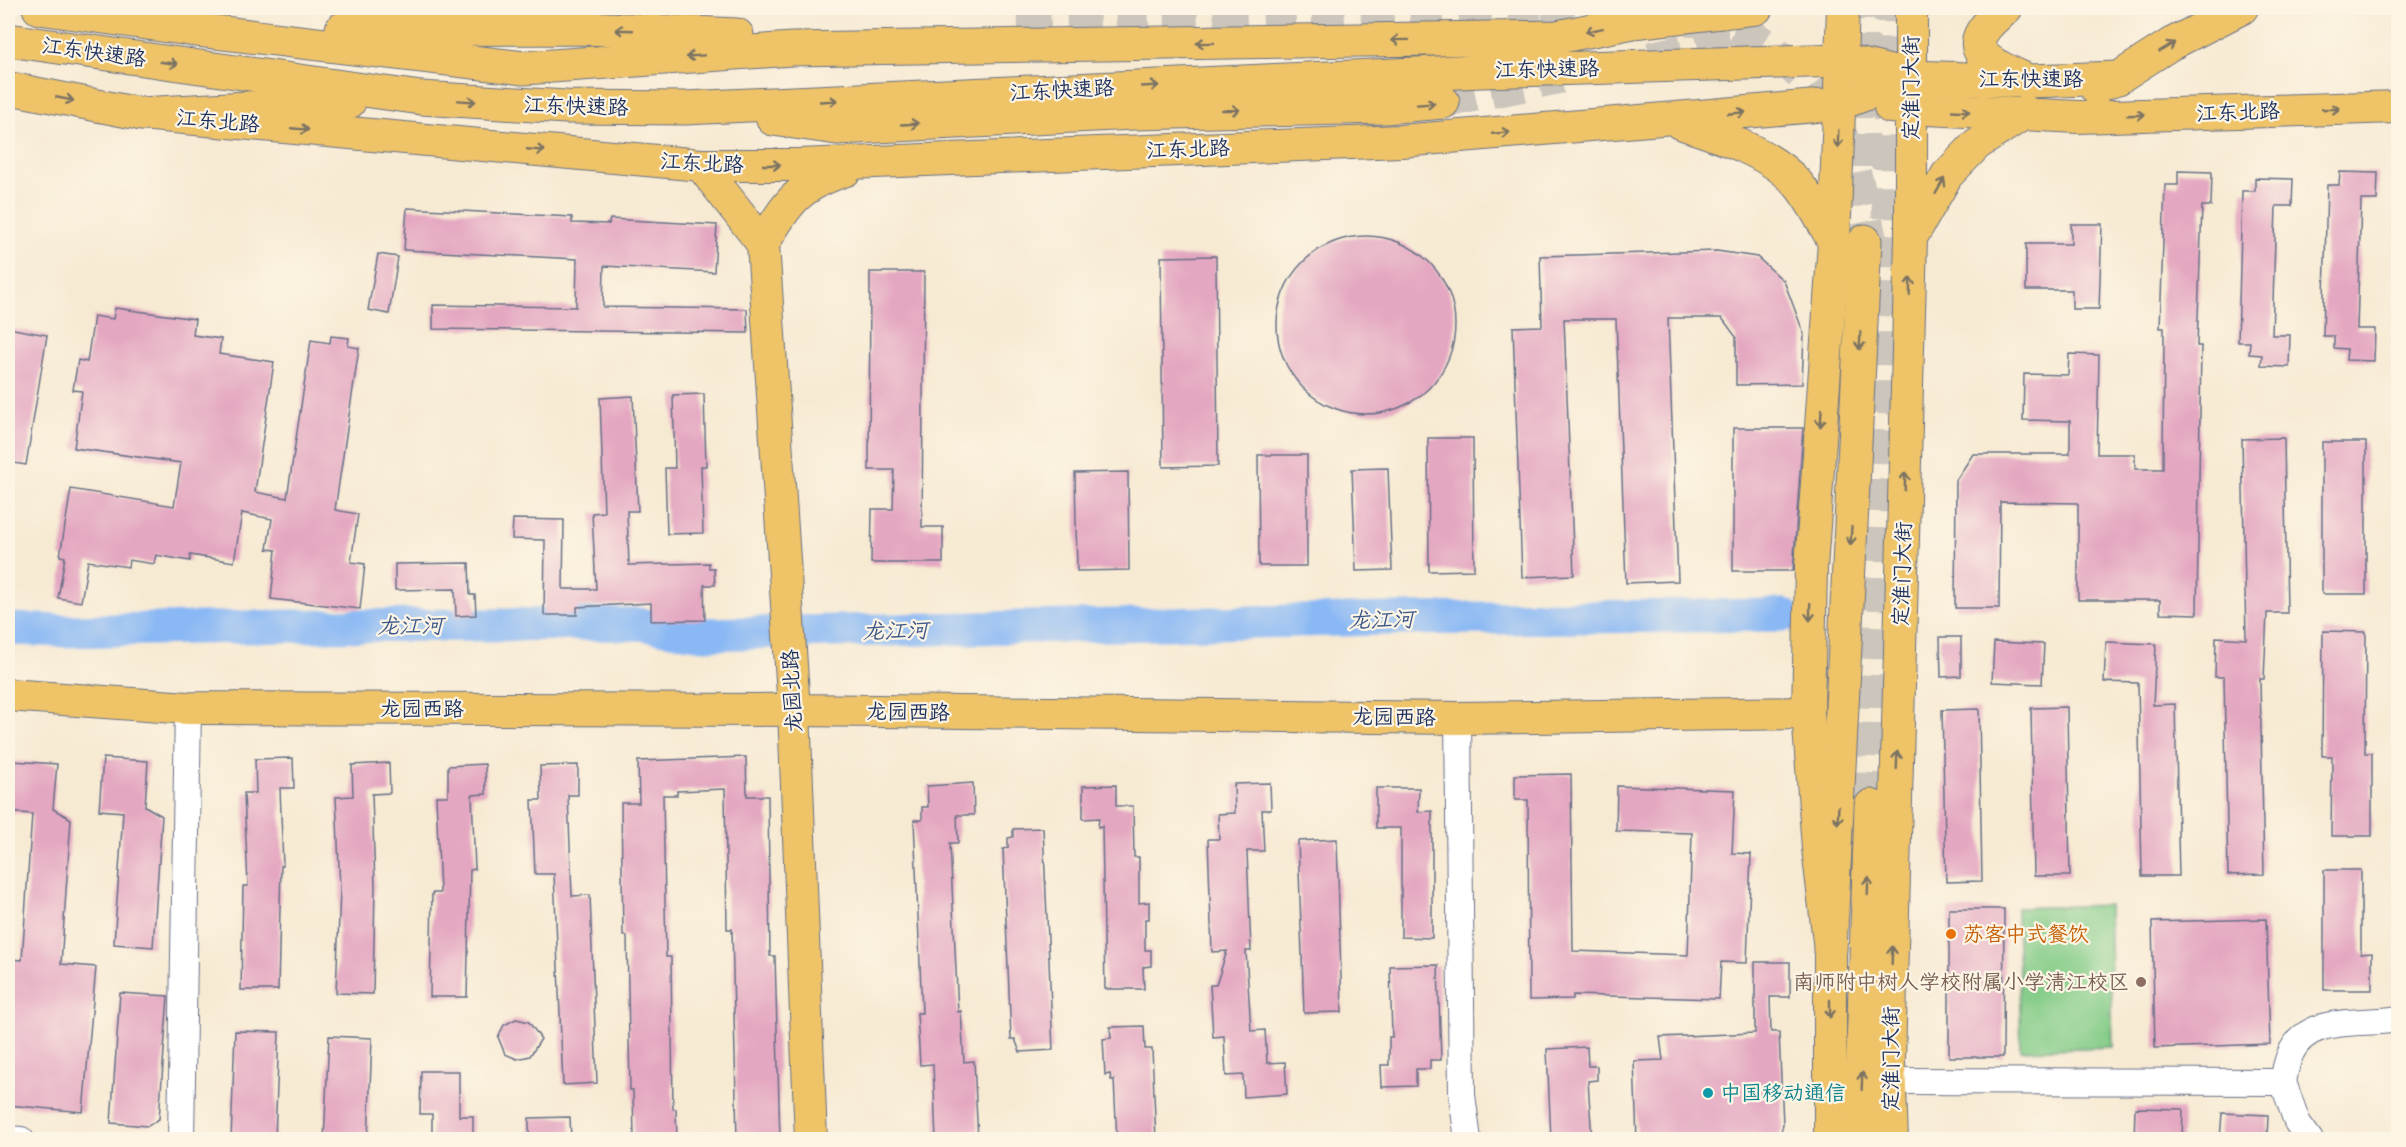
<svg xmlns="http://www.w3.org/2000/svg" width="2406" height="1147" font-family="Delius,'LXGW WenKai TC',sans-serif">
  <rect width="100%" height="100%" fill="#fcf5e5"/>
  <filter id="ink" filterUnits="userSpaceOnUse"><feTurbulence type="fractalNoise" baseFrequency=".0167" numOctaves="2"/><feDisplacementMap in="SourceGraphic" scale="12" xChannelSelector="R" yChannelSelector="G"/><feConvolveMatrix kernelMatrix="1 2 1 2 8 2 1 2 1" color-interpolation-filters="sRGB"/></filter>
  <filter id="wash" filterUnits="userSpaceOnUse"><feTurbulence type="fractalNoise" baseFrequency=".008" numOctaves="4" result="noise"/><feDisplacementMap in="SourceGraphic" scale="24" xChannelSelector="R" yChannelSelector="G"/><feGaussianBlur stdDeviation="1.35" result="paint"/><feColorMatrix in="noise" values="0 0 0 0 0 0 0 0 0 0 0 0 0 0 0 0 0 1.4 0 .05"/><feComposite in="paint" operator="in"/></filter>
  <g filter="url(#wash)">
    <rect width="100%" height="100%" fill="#f7ead3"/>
    <path fill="#84cc88" stroke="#507e73" stroke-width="1.5" d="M 2109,905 L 2113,1047 L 2021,1050 L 2017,908 Z"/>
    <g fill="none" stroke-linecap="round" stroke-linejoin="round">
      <path stroke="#89b8f4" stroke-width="33" d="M 8,629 L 68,631 L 289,626 L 639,624 L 703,634 L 1389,619 L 1784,615"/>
    </g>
    <g id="blocks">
      <path fill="#e4a7c1" d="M 2178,171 L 2212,172 L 2211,206 L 2202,206 L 2197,346 L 2201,346 L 2197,614 L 2160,613 L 2160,600 L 2078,600 L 2078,503 L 2000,502 L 1999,608 L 1955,608 L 1956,480 L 1973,454 L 2070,454 L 2070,421 L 2023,420 L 2024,374 L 2068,375 L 2069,354 L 2099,355 L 2097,454 L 2135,454 L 2135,469 L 2163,469 L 2164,328 L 2160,328 L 2165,185 L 2178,185 Z
        M 2340,172 L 2378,173 L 2377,200 L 2361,200 L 2357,329 L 2375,329 L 2374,361 L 2346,360 L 2347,349 L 2334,348 L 2334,336 L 2323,336 L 2327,185 L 2339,185 Z
        M 2255,178 L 2293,179 L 2292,206 L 2276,206 L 2272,335 L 2290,335 L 2289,367 L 2261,366 L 2262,355 L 2249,354 L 2250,342 L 2238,342 L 2242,191 L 2255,191 Z
        M 407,208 L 572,217 L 572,223 L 609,224 L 610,219 L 717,225 L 714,272 L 604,266 L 603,307 L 747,309 L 748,333 L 433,329 L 433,305 L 576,307 L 577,259 L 404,250 Z
        M 2071,224 L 2102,224 L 2099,309 L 2072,309 L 2072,290 L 2026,290 L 2026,244 L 2071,244 Z
        M1277 325a89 89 0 1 1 178 0a89 89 0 1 1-178 0Z
        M 1717,251 L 1757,257 L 1784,281 L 1804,334 L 1802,384 L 1736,385 L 1736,337 L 1722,318 L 1668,318 L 1678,581 L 1626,583 L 1616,319 L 1564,319 L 1574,575 L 1522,577 L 1513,327 L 1542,326 L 1540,256 Z
        M 378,254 L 398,257 L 389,314 L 368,310 Z
        M 1216,256 L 1218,466 L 1163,467 L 1161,257 Z
        M 870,272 L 924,272 L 922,527 L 943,527 L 943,563 L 871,563 L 872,509 L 893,509 L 894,470 L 869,470 Z
        M 115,308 L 195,319 L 193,335 L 221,339 L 219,354 L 274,362 L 255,492 L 287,498 L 311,340 L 330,343 L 331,336 L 349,338 L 348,346 L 359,348 L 335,510 L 358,514 L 351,562 L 365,564 L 360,609 L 271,599 L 276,550 L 267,549 L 272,519 L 242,513 L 234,562 L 190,555 L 190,561 L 156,555 L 154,564 L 129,560 L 128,567 L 88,561 L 81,602 L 58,598 L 65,557 L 60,556 L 71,489 L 174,506 L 181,463 L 74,448 L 82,391 L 73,390 L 78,360 L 87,362 L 94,316 L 113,319 Z
        M 8,328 L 47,335 L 26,465 L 8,462 Z
        M 704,394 L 706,466 L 701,466 L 703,533 L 667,534 L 665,468 L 675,468 L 673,395 Z
        M 633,396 L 638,511 L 627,511 L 629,565 L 709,563 L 709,568 L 714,568 L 715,585 L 704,585 L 705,620 L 651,621 L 651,603 L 577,607 L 577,615 L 544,615 L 545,540 L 512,539 L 513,519 L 564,520 L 563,589 L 596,589 L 592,513 L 604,512 L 600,398 Z
        M 1733,428 L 1803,428 L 1793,571 L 1733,571 Z
        M 1428,438 L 1473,438 L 1474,570 L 1429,571 Z
        M 2284,438 L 2287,613 L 2267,613 L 2264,679 L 2260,679 L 2264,874 L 2228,875 L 2224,677 L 2215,677 L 2216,637 L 2246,639 L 2242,439 Z
        M 2322,442 L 2366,442 L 2366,594 L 2322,594 Z
        M 1258,455 L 1307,455 L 1307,566 L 1259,566 Z
        M 1388,468 L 1392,570 L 1356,571 L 1352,469 Z
        M 1128,472 L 1129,570 L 1077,571 L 1075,473 Z
        M 469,563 L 470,595 L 475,595 L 476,615 L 456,616 L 455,589 L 395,590 L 395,564 Z
        M 2323,631 L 2366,632 L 2365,753 L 2372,753 L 2372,836 L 2331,836 L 2332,756 L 2322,756 Z
        M 1940,637 L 1961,637 L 1961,676 L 1941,677 Z
        M 1994,642 L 2044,644 L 2042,684 L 1992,682 Z
        M 2106,642 L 2156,644 L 2153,705 L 2175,704 L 2179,876 L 2142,876 L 2138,683 L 2104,682 Z
        M 2067,707 L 2070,876 L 2034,876 L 2031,708 Z
        M 1979,709 L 1982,881 L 1946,882 L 1942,710 Z
        M 746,757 L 747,796 L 768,796 L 770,956 L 775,956 L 780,1140 L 737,1140 L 732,929 L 727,929 L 725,789 L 677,791 L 677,795 L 663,795 L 666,957 L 671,957 L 673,1109 L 676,1109 L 677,1140 L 634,1140 L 633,1090 L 630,1090 L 627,936 L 623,936 L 621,803 L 639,803 L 638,761 Z
        M 103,758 L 148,761 L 145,806 L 162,816 L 153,947 L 114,944 L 123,812 L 99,810 Z
        M 293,758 L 294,788 L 280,788 L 283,866 L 281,866 L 278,990 L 241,990 L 243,886 L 248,886 L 244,793 L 256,793 L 255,759 Z
        M 12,761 L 57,764 L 53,809 L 71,819 L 61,964 L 96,967 L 83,1112 L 8,1105 L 8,959 L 22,960 L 32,814 L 8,812 Z
        M 389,763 L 390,793 L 372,794 L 375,886 L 373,994 L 336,993 L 340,889 L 336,797 L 353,796 L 352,765 Z
        M 485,764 L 486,794 L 472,795 L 475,869 L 470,870 L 467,997 L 430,997 L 432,893 L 440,893 L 436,796 L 448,796 L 448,766 Z
        M 578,765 L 578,795 L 568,795 L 572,896 L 590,895 L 597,1083 L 563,1085 L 554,874 L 535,874 L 532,800 L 541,800 L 540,766 Z
        M 1571,774 L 1573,951 L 1688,955 L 1692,833 L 1616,831 L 1617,786 L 1735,790 L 1732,853 L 1751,854 L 1747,963 L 1721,962 L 1719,999 L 1573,995 L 1573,999 L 1529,1000 L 1528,800 L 1515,800 L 1515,775 Z
        M 973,783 L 974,815 L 957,815 L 958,843 L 950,843 L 958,1012 L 961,1011 L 964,1062 L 974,1061 L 978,1140 L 936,1140 L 933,1064 L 920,1065 L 917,1013 L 922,1013 L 914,820 L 922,820 L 922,807 L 928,807 L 927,786 Z
        M 1270,783 L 1271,810 L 1262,810 L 1264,851 L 1247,851 L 1251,951 L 1246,951 L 1251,1031 L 1265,1030 L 1267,1063 L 1285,1062 L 1287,1094 L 1244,1097 L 1243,1075 L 1226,1076 L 1224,1036 L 1213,1037 L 1210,985 L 1216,985 L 1227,951 L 1212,952 L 1208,839 L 1219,839 L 1218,814 L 1235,813 L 1234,784 Z
        M 1116,785 L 1116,806 L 1133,806 L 1134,857 L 1139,857 L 1139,903 L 1149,902 L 1149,919 L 1145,919 L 1145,950 L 1151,950 L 1151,966 L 1143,967 L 1144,989 L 1105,989 L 1102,826 L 1098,827 L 1099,818 L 1083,819 L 1083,786 Z
        M 1376,788 L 1419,788 L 1418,812 L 1432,811 L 1432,938 L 1401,937 L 1401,828 L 1376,828 Z
        M 1043,828 L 1053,1050 L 1020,1052 L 1015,1039 L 1011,1039 L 1003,849 L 1008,848 L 1008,838 L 1013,837 L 1013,829 Z
        M 1337,839 L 1342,1012 L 1304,1013 L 1298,841 Z
        M 2324,870 L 2361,870 L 2361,954 L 2372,953 L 2372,990 L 2324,990 Z
        M 1949,909 L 2004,909 L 2003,1057 L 1949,1057 Z
        M 2266,919 L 2270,1044 L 2155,1048 L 2152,922 Z
        M 1755,962 L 1790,962 L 1790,997 L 1770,997 L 1771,1032 L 1779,1032 L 1783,1125 L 1779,1140 L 1637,1140 L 1634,1061 L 1663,1060 L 1660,1037 L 1755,1033 Z
        M 1438,965 L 1441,1060 L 1430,1060 L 1430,1069 L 1416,1069 L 1416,1086 L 1382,1087 L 1381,1065 L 1389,1065 L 1389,1037 L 1392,1037 L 1390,966 Z
        M 120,993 L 168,996 L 159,1119 L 148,1126 L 111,1123 Z
        M 516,1019 L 529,1022 L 541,1039 L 530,1056 L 517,1059 L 505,1054 L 498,1037 L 504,1025 Z
        M 1144,1026 L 1145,1049 L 1152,1049 L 1156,1140 L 1117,1140 L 1114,1080 L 1111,1080 L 1110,1074 L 1105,1075 L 1103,1039 L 1111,1038 L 1110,1027 Z
        M 235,1031 L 279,1032 L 275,1140 L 231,1140 Z
        M 329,1036 L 372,1038 L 368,1140 L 324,1140 Z
        M 1587,1047 L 1588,1066 L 1597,1066 L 1597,1080 L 1588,1081 L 1592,1140 L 1551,1140 L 1547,1049 Z
        M 421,1071 L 459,1071 L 459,1116 L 473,1116 L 473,1140 L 432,1140 L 432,1114 L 420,1114 Z
        M 2135,1108 L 2183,1109 L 2182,1140 L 2134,1140 Z
        M 2222,1113 L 2268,1115 L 2267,1140 L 2220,1140 Z
        M 570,1117 L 571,1140 L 529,1140 L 529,1118 Z"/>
    </g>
  </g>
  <g filter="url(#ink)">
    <use href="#blocks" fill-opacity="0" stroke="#687087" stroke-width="1.5"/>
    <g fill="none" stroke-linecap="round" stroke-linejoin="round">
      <path stroke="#cbc5bc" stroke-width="33" stroke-dasharray="33 16" stroke-linecap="butt" d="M 1542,12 L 1634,17
        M 1686,20 C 1705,21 1727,24 1744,32 C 1779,48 1821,91 1837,126 C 1856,167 1866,214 1874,259
        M 1018,29 L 1564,10
        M 1650,58 L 1731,40 L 1752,39
        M 1443,102 L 1561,77
        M 1862,167 L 1863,8
        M 1871,806 L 1886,368 L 1891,8"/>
      <defs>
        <path id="minor" d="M 1458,718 L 1462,1095 L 1468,1140
          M 1890,1081 L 2283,1082 L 2297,1122 L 2310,1140
          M 2283,1082 C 2285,1073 2286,1063 2290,1055 C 2307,1013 2363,1026 2398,1019
          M 8,1139 L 21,1140
          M 181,1140 L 188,708"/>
        <path id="major" d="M 2095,87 L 2118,78 L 2171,44 L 2242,8
          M 8,88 L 141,114 L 701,165 L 799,165 L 1401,141 L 1840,104 L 1911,77
          M 1890,107 L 2078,117 L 2398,107
          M 1680,123 C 1717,135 1772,153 1798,184 C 1812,201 1823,223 1834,242
          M 701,165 L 763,244
          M 1912,236 L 1947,175 L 1977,144 L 2026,112
          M 763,244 L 794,710 L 811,1140
          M 763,244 C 787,202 799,185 846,170
          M 8,695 L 188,708 L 794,710 L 1458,718 L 1808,713
          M 1830,1140 L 1830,950 L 1818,848 L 1808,713 L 1811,568 L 1834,242 L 1843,8
          M 1892,1140 L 1889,1061 L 1911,237 L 1911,8"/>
        <path id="highway" d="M 39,8 L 189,29 L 524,68 L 792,49 L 1557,37 L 1633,22 L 1756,8
          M 2006,8 C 1959,45 1977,58 2022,78
          M 342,29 L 586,28 L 737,35
          M 8,40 L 421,98 L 566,107 L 685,108 L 1481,71 L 1841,60 L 1911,77 L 2028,81 L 2118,78
          M 141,114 L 349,102
          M 773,119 L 837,128 L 1134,113 L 1385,107 L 1443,102
          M 1830,950 L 1865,241
          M 1860,1140 L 1871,806"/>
      </defs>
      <use href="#minor" stroke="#687087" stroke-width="28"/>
      <use href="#major" stroke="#687087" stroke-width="34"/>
      <use href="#highway" stroke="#687087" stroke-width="35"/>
      <use href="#minor" stroke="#fff" stroke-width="26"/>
      <use href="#major" stroke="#efc469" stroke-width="32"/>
      <use href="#highway" stroke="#efc469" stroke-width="33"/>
    </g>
    <defs><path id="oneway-shaft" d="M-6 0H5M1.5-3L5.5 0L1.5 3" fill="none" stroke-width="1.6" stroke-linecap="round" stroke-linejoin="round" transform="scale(1.5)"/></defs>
    <g stroke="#7a7263">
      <use href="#oneway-shaft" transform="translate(624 30) rotate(-178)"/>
      <use href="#oneway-shaft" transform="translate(1594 30) rotate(168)"/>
      <use href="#oneway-shaft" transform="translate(1400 40) rotate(179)"/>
      <use href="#oneway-shaft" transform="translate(1205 43) rotate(179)"/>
      <use href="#oneway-shaft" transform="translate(2167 47) rotate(-31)"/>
      <use href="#oneway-shaft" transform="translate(695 56) rotate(176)"/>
      <use href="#oneway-shaft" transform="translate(169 63) rotate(8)"/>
      <use href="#oneway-shaft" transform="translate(1150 86) rotate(-3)"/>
      <use href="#oneway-shaft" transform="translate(65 99) rotate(11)"/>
      <use href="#oneway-shaft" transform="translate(467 101) rotate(4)"/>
      <use href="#oneway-shaft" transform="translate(829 101) rotate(-3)"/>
      <use href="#oneway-shaft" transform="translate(1426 104) rotate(-4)"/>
      <use href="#oneway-shaft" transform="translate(2331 109) rotate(-2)"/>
      <use href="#oneway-shaft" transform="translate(1231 110) rotate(-1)"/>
      <use href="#oneway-shaft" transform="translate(1961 111) rotate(3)"/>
      <use href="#oneway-shaft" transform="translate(1737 113) rotate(-5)"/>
      <use href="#oneway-shaft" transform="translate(2136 115) rotate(-2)"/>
      <use href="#oneway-shaft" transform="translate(910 124) rotate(-3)"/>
      <use href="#oneway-shaft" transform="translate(300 129) rotate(5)"/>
      <use href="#oneway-shaft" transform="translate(1501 133) rotate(-5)"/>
      <use href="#oneway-shaft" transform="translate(1838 139) rotate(92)"/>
      <use href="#oneway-shaft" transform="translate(536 150) rotate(5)"/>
      <use href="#oneway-shaft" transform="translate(772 165)"/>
      <use href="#oneway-shaft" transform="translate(1940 186) rotate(-60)"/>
      <use href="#oneway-shaft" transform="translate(1910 286) rotate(-88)"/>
      <use href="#oneway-shaft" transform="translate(1860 341) rotate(93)"/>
      <use href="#oneway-shaft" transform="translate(1821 418) rotate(94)"/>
      <use href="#oneway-shaft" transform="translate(1905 481) rotate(-88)"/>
      <use href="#oneway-shaft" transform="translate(1851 536) rotate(93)"/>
      <use href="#oneway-shaft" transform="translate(1810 612) rotate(91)"/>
      <use href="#oneway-shaft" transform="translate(1897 760) rotate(-88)"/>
      <use href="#oneway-shaft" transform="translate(1838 815) rotate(93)"/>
      <use href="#oneway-shaft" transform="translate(1868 886) rotate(-88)"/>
      <use href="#oneway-shaft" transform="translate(1892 955) rotate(-88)"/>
      <use href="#oneway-shaft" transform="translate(1830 1009) rotate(90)"/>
      <use href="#oneway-shaft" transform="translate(1862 1081) rotate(-88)"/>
    </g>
  </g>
  <circle fill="#e8710a" stroke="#fcf5e5" stroke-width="2" cx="1951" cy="934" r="6"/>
  <circle fill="#8d6e63" stroke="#fcf5e5" stroke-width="2" cx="2141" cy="982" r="6"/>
  <circle fill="#0f9aa8" stroke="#fcf5e5" stroke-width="2" cx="1708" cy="1093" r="6"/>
  <g text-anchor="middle" stroke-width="4.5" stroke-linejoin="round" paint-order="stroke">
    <g font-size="21" fill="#1b2f5e" stroke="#fcf5e5">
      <text transform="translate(94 52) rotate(8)" y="7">江东快速路</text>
      <text transform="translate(1547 69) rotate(-1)" y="7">江东快速路</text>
      <text x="2031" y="86">江东快速路</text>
      <text transform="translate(1911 88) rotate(-90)" y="7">定淮门大街</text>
      <text transform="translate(1062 90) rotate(-3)" y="7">江东快速路</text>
      <text transform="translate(576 106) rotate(2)" y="7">江东快速路</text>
      <text transform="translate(2238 112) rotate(-2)" y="7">江东北路</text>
      <text transform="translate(218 121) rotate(5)" y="7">江东北路</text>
      <text transform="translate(1188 149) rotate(-2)" y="7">江东北路</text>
      <text transform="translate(702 163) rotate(3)" y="7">江东北路</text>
      <text transform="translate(1902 574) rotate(-88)" y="7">定淮门大街</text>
      <text transform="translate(792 691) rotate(-93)" y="7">龙园北路</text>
      <text x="422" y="716">龙园西路</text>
      <text transform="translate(908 712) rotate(1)" y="7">龙园西路</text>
      <text transform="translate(1394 717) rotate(1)" y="7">龙园西路</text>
      <text transform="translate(1891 1059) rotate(-90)" y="7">定淮门大街</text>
    </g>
    <g font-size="21" fill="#c56008" stroke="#fcf5e5" text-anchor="start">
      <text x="1963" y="941">苏客中式餐饮</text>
    </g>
    <g font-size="21" fill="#785e54" stroke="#fcf5e5" text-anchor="end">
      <text x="2129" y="989">南师附中树人学校附属小学清江校区</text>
    </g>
    <g font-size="21" fill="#0d838f" stroke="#fcf5e5" text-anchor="start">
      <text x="1720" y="1100">中国移动通信</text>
    </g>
    <g font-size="22" font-style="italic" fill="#3c588b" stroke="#fcf5e5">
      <text transform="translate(1381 619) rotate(-1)" y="8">龙江河</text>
      <text x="410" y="633">龙江河</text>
      <text transform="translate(895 630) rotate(-1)" y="8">龙江河</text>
    </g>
  </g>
  <rect width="2406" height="1147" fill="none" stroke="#fcf5e5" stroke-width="30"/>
</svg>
